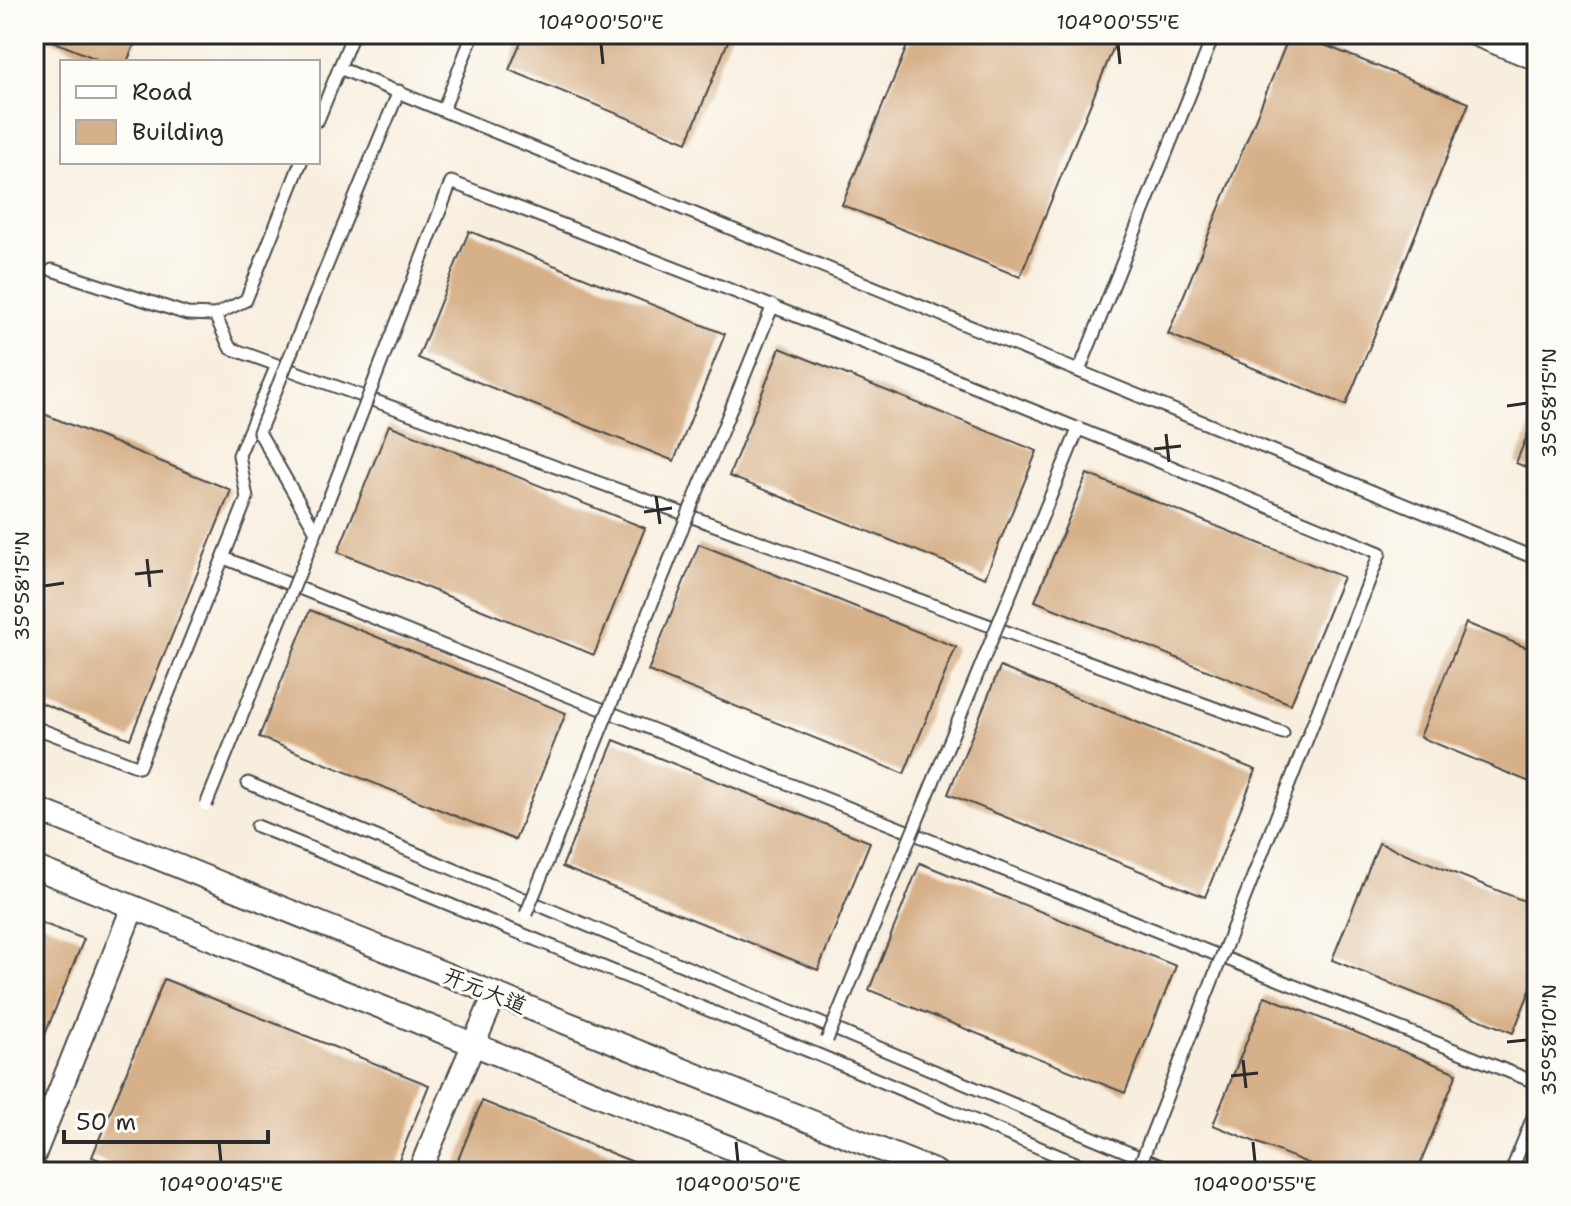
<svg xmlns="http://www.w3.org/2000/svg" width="1571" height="1206" font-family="'Shantell Sans','LXGW WenKai TC',sans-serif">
  <rect width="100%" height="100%" fill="#fdfcf7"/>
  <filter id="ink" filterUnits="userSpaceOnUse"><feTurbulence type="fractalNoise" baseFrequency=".0125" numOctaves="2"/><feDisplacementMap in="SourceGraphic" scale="16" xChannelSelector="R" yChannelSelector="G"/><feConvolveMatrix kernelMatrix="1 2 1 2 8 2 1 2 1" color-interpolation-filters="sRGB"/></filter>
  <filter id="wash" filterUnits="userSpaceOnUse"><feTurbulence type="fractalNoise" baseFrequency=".006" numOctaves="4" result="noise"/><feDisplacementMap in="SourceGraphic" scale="32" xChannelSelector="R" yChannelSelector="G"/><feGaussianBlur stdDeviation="1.8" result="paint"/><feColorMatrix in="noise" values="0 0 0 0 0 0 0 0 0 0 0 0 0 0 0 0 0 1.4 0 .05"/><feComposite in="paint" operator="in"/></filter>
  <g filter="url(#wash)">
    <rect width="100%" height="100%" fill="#f8eede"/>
    <g id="blocks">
      <path fill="#d6b089" d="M 35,34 L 139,34 L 127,62 L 104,62 Z
        M 524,34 L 731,34 L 687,142 L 509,70 Z
        M 912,34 L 1119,34 L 1020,277 L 842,205 Z
        M 1290,34 L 1297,34 L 1469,103 L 1346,405 L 1168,334 Z
        M 469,231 L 725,334 L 674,461 L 418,358 Z
        M 780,348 L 1037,451 L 985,578 L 729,476 Z
        M 34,410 L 231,490 L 130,739 L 34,700 Z
        M 1537,411 L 1537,472 L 1516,463 Z
        M 389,425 L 645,528 L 594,655 L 338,552 Z
        M 1087,474 L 1343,577 L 1291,704 L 1035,601 Z
        M 699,544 L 956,647 L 904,774 L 648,671 Z
        M 310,610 L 566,713 L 515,840 L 259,737 Z
        M 1466,623 L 1537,652 L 1537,785 L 1420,737 Z
        M 1000,667 L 1256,770 L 1205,897 L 948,794 Z
        M 614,740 L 870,842 L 818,970 L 562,867 Z
        M 1379,843 L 1537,906 L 1537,973 L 1513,1033 L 1332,960 Z
        M 920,863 L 1176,966 L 1125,1093 L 869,990 Z
        M 34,920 L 84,939 L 34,1061 Z
        M 164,979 L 429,1085 L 394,1172 L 128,1172 L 92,1157 Z
        M 1265,996 L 1457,1073 L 1417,1172 L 1330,1172 L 1213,1125 Z
        M 482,1101 L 658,1172 L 453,1172 Z"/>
    </g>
  </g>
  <g filter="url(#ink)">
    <use href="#blocks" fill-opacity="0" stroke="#4a4846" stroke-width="2"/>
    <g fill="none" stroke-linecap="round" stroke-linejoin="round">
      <defs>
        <path id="lane" d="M 339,68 L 1537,559
          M 443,110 L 473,34
          M 318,120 L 353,34
          M 52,270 L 187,314 L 215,315 L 246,300 L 301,162
          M 311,304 L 399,91
          M 277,365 L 1283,733
          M 1079,371 L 1214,34
          M 224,558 L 1537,1083
          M 34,727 L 139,767 L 247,498 L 239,455 L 277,365 L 230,348 L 215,315
          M 248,783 L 1175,1172
          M 257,826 L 821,1056 L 1097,1172
          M 1511,1172 L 1537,1107"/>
        <path id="street" d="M 1474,34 L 1537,59
          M 34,808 L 936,1172
          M 34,867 L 790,1172
          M 34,1155 L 133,907
          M 34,1171 L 36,1172
          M 419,1172 L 495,994"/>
      </defs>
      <use href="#lane" stroke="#4a4846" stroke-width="15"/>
      <use href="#street" stroke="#4a4846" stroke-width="26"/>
      <use href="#lane" stroke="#fff" stroke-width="11"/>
      <use href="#street" stroke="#fff" stroke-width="22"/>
      <defs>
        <path id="lane-bridge" d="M 311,304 L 259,432 L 316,532
          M 206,805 L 316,532 L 451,182 C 763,301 1072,424 1380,553 L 1137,1172
          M 526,914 L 773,305
          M 827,1040 L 1079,427"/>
      </defs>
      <use href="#lane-bridge" stroke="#4a4846" stroke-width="15" stroke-linecap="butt"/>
      <use href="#lane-bridge" stroke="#fff" stroke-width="11"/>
    </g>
  </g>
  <path fill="none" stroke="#2b2b2b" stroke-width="3" d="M 601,44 L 603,64M 1118,44 L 1120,64M 1507,406 L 1527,403M 1166,434 L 1169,462M 1154,449 L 1181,446M 656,496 L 660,524M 644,512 L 672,508M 147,559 L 150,587M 135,574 L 163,571M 44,586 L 64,583M 1507,1042 L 1527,1040M 1243,1060 L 1246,1088M 1231,1076 L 1258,1073M 219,1142 L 221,1162M 736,1142 L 738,1162M 1253,1142 L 1255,1162"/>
  <g text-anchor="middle" stroke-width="6" stroke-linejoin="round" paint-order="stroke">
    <g font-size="22" fill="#2b2b2b" stroke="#fdfcf7">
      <text transform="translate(485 990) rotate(22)" y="8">开元大道</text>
    </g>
  </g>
  <rect width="1571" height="1206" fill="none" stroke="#fdfcf7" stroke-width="88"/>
  <rect x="60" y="60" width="260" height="104" fill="#fdfcf7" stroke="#a9a8a5" stroke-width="2"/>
  <rect x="76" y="86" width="40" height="12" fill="#ffffff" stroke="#a9a8a5" stroke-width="2"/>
  <text x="132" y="100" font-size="24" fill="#2b2b2b">Road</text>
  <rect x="76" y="120" width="40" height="24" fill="#d6b089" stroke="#a9a8a5" stroke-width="2"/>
  <text x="132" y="140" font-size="24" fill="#2b2b2b">Building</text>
  <path d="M64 1130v12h204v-12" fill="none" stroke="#2b2b2b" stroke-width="4"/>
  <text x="76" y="1130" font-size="24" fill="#2b2b2b" stroke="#fdfcf7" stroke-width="6" paint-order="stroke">50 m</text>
  <rect x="44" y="44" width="1483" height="1118" fill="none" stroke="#2b2b2b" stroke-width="3"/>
  <g font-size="20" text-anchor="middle" fill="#2b2b2b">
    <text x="601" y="29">104°00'50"E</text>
    <text x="1118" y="29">104°00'55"E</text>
    <text transform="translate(1549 403) rotate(-90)" y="7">35°58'15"N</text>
    <text transform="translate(22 586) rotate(-90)" y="7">35°58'15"N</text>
    <text transform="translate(1549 1040) rotate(-90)" y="7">35°58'10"N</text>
    <text x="221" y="1191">104°00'45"E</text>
    <text x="738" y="1191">104°00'50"E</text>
    <text x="1255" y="1191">104°00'55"E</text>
  </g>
</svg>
